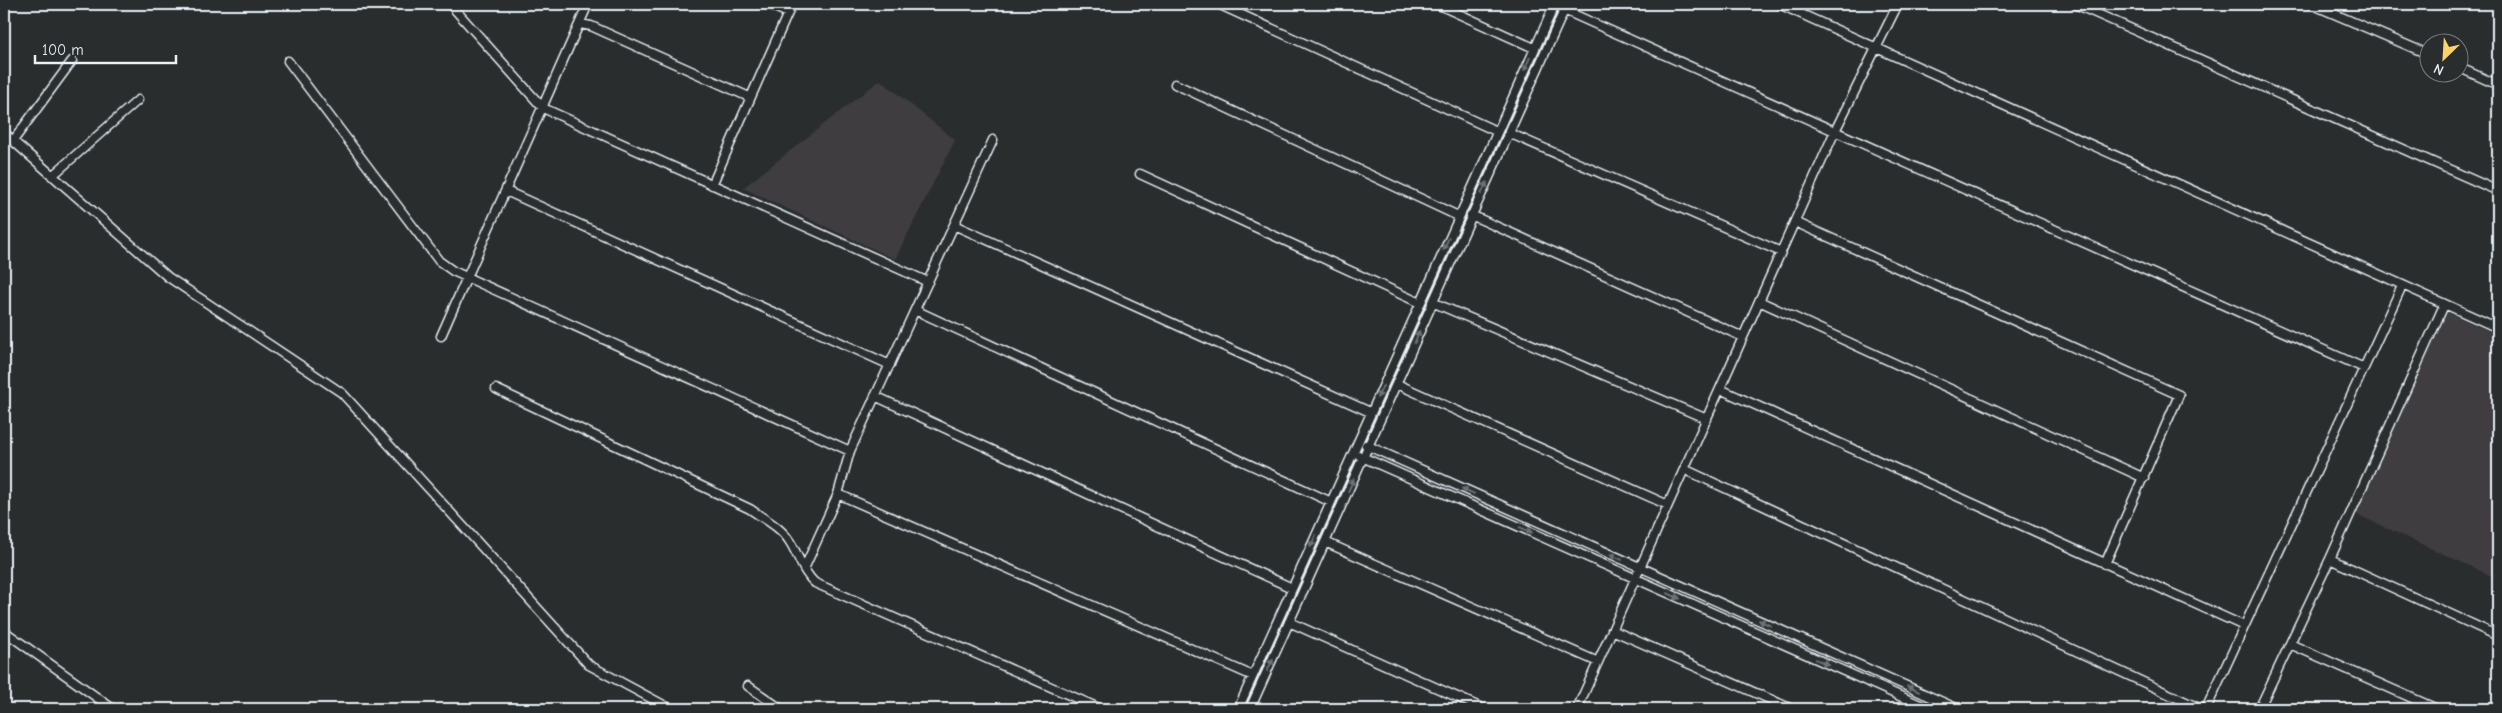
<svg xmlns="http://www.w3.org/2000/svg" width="2502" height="713" font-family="'Comic Neue',sans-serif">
  <rect width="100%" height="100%" fill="#2a2d2e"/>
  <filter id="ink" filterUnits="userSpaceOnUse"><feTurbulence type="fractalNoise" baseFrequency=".02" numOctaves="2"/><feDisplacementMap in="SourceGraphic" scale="10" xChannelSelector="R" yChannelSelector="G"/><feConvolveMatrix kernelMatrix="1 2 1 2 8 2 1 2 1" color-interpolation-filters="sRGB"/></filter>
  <g filter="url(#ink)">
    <path fill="#403d41" d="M 880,80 L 955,140 L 895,259 L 743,188 Z
      M 2447,312 L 2498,335 L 2498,579 L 2356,514 Z"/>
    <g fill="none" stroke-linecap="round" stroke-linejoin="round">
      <defs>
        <path id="street" d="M 450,4 L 543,108 L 928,282
          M 768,4 L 788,13
          M 1218,4 L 1496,131
          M 1437,4 L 1534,48
          M 1779,4 L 2498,328
          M 2075,4 L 2498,191
          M 2311,4 L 2430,55
          M 1564,10 L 2364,368
          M 580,24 L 591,26 L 749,97
          M 288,61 L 439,261 L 453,271 L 850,451
          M 2460,68 L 2498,85
          M 1175,84 L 1458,216
          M 4,133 L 168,277 L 342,393 L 589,665 L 671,709
          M 1509,133 L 1781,252
          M 13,141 L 72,61
          M 1140,174 L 1420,303
          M 52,176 L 138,100
          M 712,185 L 792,4
          M 506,191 L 890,365
          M 1471,215 L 1743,337
          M 1795,222 L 2179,395 L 2105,564
          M 954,225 L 1370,412
          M 1759,301 L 2144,478
          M 1432,302 L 1707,419
          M 915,310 L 1331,502
          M 441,336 L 588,4
          M 1397,384 L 1668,505
          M 496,389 L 750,509 C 764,519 781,527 790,542 C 799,556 803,573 815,583 L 1101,709
          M 1720,389 L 2244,626
          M 875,396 L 1292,588
          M 1366,445 L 1958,709
          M 1360,456 L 1929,709
          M 1684,469 L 2201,709
          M 838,494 L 1253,676
          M 1325,542 L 1598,662
          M 2330,559 L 2498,636
          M 804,569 L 838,494 L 850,451 L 993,140
          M 1289,622 L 1484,709
          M 1612,630 L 1792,709
          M 4,631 L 113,709
          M 2290,644 L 2437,709
          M 748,686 L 781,709
          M 1238,709 L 1555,4
          M 1250,709 L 1567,4
          M 1577,709 L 1835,131 L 1898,4
          M 2206,709 L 2402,286
          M 2259,709 L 2330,559 L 2444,305"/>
      </defs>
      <use href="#street" stroke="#e8f1f8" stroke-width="11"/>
      <use href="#street" stroke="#2a2d2e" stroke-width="8"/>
    </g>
    <defs><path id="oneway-solid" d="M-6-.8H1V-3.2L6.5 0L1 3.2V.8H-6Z" transform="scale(1.25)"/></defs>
    <g fill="#6c7275">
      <use href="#oneway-solid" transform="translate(1527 64) rotate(114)"/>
      <use href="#oneway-solid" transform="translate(1484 188) rotate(-65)"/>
      <use href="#oneway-solid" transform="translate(1446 244) rotate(114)"/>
      <use href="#oneway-solid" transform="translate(1417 337) rotate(-67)"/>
      <use href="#oneway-solid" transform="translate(1380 392) rotate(115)"/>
      <use href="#oneway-solid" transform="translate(1351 485) rotate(-66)"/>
      <use href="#oneway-solid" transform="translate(1468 491) rotate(-156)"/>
      <use href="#oneway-solid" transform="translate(1526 530) rotate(24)"/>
      <use href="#oneway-solid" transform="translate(1313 541) rotate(114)"/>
      <use href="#oneway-solid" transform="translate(1616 557) rotate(-156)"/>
      <use href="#oneway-solid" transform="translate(1674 596) rotate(24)"/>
      <use href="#oneway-solid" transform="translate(1765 623) rotate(-156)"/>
      <use href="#oneway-solid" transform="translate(1822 662) rotate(24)"/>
      <use href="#oneway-solid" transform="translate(1270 665) rotate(-66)"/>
      <use href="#oneway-solid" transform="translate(1913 689) rotate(-156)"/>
    </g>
  </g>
  <rect width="2502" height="713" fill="none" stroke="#2a2d2e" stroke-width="20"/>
  <rect x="10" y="10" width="2482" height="693" fill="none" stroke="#e8f1f8" stroke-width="2" filter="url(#ink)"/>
  <g transform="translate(2444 58) rotate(205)"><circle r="24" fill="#2a2d2e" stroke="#767b7f"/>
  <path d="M0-4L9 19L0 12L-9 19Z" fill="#ffd166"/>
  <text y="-8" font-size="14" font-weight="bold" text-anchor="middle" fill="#e8f1f8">N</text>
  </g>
  <path d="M35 55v8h141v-8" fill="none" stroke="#e8f1f8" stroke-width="2.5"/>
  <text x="42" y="55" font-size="15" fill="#e8f1f8" stroke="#2a2d2e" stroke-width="4" paint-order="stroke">100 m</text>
</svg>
